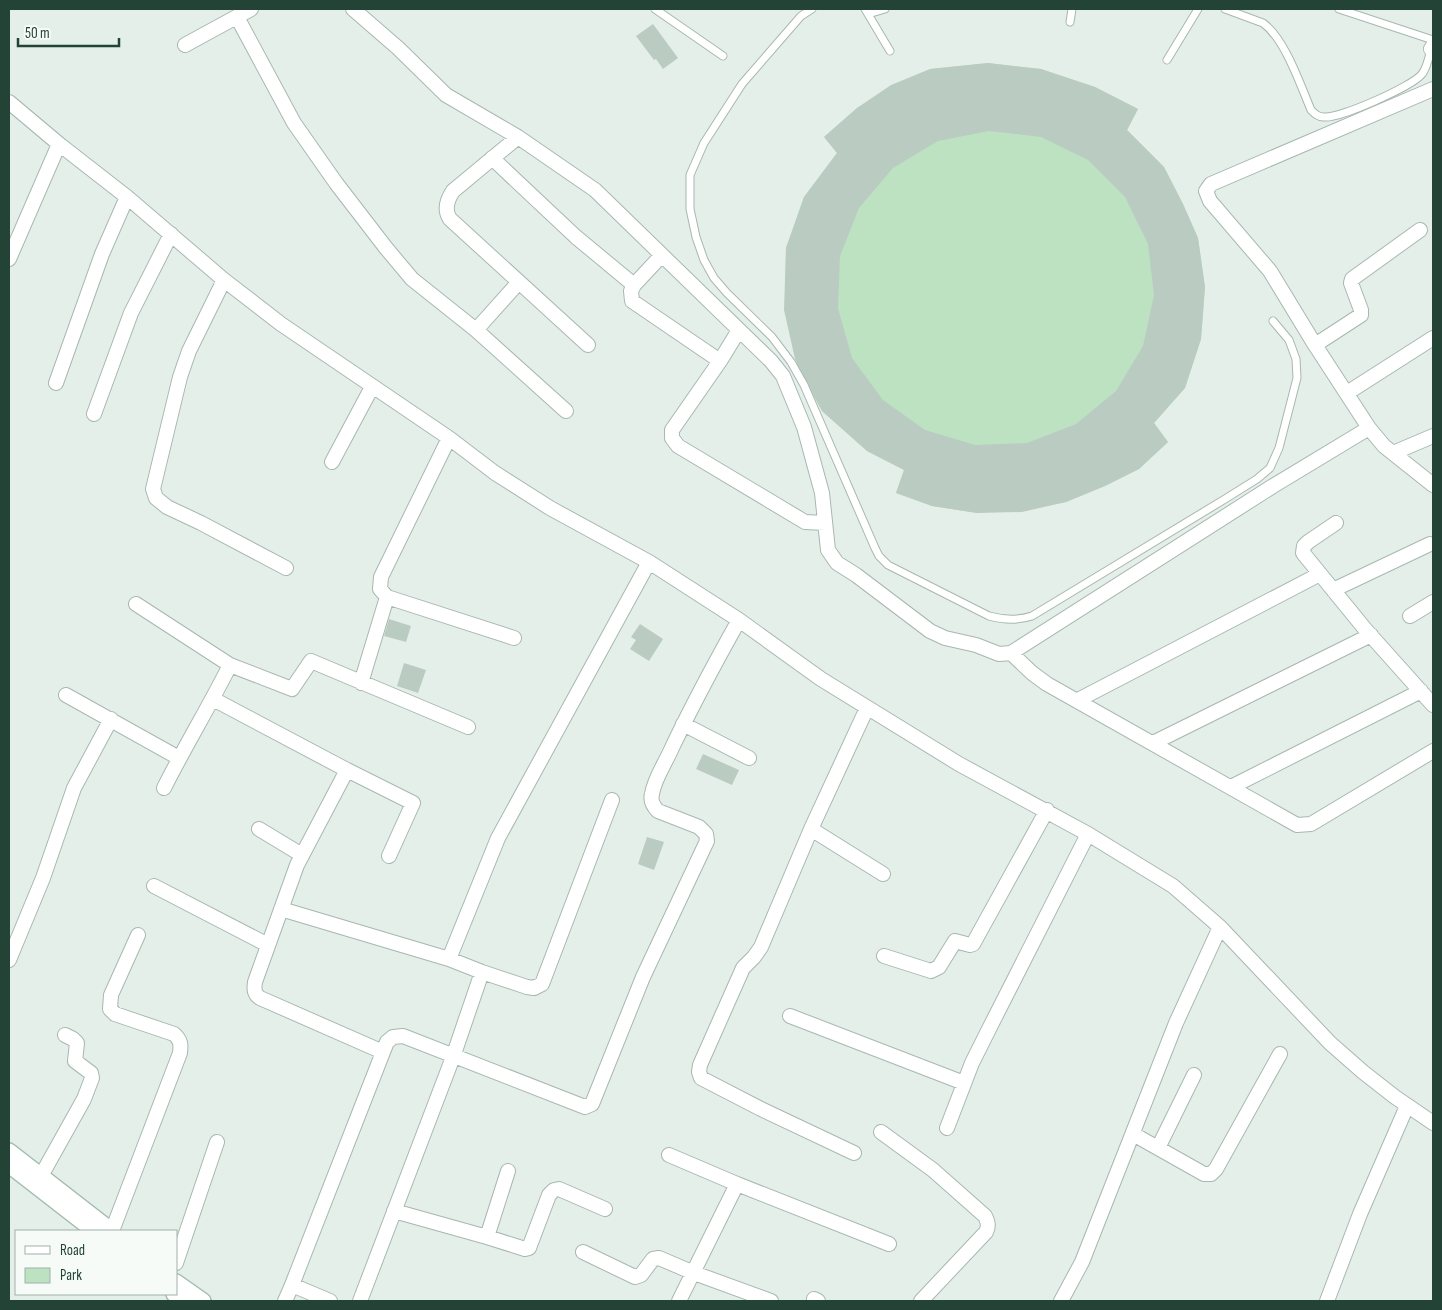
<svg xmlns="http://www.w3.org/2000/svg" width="1442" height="1310" font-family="'Sofia Sans Condensed',sans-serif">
  <rect width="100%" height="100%" fill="#e5efe9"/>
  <path fill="#bce2c2" d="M 988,63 L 1041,69 L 1095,87 L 1138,109 L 1127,130 L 1164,167 L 1183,204 L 1198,238 L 1205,287 L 1201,339 L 1185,388 L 1154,423 L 1168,442 L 1139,469 L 1105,486 L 1066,502 L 977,513 L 932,506 L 896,493 L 904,470 L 867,451 L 822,411 L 798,369 L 785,310 L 786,248 L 804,197 L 837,153 L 824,137 L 857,108 L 930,69 Z"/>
  <path fill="#bacbc2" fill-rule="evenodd" d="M 653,24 L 678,58 L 663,69 L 656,59 L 654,60 L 636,36 Z
    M 988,63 L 1041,69 L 1095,87 L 1138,109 L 1127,130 L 1164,167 L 1183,204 L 1198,238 L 1205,287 L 1201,339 L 1185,388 L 1154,423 L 1168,442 L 1139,469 L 1105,486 L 1066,502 L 1022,512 L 977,513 L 932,506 L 896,493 L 904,470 L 867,451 L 822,411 L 795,359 L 784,310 L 786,248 L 804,197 L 837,153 L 824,137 L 857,108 L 891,85 L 930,69 ZM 989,131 L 1041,137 L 1088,160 L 1125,197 L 1148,244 L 1154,295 L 1143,346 L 1116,391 L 1076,424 L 1027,443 L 975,445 L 925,430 L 883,400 L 852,358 L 838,308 L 840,256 L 859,208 L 893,168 L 938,141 Z
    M 389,619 L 411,626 L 406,642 L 384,636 Z
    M 640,624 L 663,639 L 649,661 L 630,649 L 636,640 L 631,637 Z
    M 404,663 L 426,670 L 418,693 L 397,686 Z
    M 703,754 L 739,770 L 732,785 L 696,769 Z
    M 647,837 L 664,842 L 654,870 L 638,864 Z"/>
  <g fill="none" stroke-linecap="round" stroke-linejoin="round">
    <defs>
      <path id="lane" d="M 655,9 L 723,56
        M 812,9 L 801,16 L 742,84 L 704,143 L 690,175 L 690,209 L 696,237 L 704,260 L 714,278 L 727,293 L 772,337 L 791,362 L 804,385 L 875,548 L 879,556 L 888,565 L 989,616 C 1004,620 1017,621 1032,616 L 1225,499 L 1257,479 L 1270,468 L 1279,448 L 1297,378 L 1296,359 L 1289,340 L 1273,321
        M 865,9 L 890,51
        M 1225,9 L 1263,23 C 1285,39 1300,84 1311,110 C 1315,114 1318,117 1324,117 C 1339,119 1413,86 1422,74 C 1427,68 1429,57 1431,49
        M 1339,9 L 1433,40
        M 868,14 L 885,9
        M 1070,22 L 1072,9
        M 1167,60 L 1198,9"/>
      <path id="street" d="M 353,9 L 398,48 L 446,95 L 518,137 L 595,190 L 771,361 L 783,376 L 804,427 L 822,493 L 828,550 L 837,563 L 856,575 L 930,631 L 945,638 L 976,645 L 999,654 L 1011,653 L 1273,486 L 1369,428
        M 237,17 L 294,123 L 336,183 L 386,248 L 412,279 L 476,330 L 566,411
        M 185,45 L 251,9
        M 1433,46 L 1431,49 L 1433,51
        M 1433,89 L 1211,184 L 1206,191 L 1210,201 L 1270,271 L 1315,345 L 1369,428 L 1384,446 L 1433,485
        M 9,102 L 59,144 L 127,197 L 224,280 L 281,324 L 449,438 L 495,473 L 550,508 L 649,562 L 739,620 L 821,679 L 959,764 L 1088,834 L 1173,886 L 1220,927 L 1330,1043 L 1363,1072 L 1395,1097 L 1433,1123
        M 518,137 L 453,191 C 447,200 444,210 450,219 L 588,345
        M 492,158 L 576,237 L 634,285
        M 662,255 L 634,285 L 631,291 L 632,301 L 720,361
        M 9,259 L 59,144
        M 224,280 L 189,351 L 180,377 L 153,489 L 156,498 L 167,507 L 201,523 L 286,568
        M 476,330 L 519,282
        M 739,330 L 720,361 L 672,430 L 672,438 L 678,446 L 805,522 L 825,523
        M 1315,345 L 1361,315 L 1361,310 L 1351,283 L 1352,279 L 1420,230
        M 56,383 L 102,254 L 127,197
        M 1347,393 L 1433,338
        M 94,414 L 131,313 L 171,234
        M 449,438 L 381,577 L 380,589 L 387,597 L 514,638
        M 1393,453 L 1433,436
        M 332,462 L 372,387
        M 1336,523 L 1308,542 L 1304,546 L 1303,553 L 1365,629 L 1433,705
        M 1333,590 L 1430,544
        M 136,604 L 230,665 L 292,689 L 311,661 L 468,727
        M 1410,616 L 1433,602
        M 1011,653 L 1032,673 L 1047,684 L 1297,825 L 1311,824 L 1433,751
        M 361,683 L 387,597
        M 66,695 L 179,758
        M 213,699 L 347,770 L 413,803 L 389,856
        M 1078,700 L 1320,574
        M 683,724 L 749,758
        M 1153,743 L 1371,635
        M 347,770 L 297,865 L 255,982 C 254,989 254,994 260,998 L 383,1052
        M 1231,787 L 1421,691
        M 164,788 C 185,746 209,707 230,665
        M 259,829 L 302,855
        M 811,829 L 883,874
        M 154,886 L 268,945
        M 281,909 L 449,959 L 482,972 L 453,1057 L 360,1301
        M 884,956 L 931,971 L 939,967 L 955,941 L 970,945 L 973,944 L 1047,810
        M 449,959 L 498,838 L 649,562
        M 9,960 L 43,878 L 74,788 L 111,719
        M 482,972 L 527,987 L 534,988 L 542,984 L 612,800
        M 790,1016 L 964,1083
        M 947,1128 L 972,1063 L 990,1027 L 1088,834
        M 881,1132 L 933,1170 L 985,1216 C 988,1222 989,1226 986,1232 L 921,1301
        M 1133,1134 L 1204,1174 L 1211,1174 L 1216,1169 L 1280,1054
        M 1158,1148 L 1194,1075
        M 854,1153 L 761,1109 L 701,1078 L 699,1072 L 700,1065 L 743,968 L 754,957 L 761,947 L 811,829 L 867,708
        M 669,1155 L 737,1184 L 889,1244
        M 41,1176 L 84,1099 L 92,1078 L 91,1073 L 75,1061 L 77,1043 L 73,1039 L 65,1035
        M 394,1211 L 487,1237 L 525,1249 L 529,1248 L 549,1195 L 554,1190 L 559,1189 L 605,1209
        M 112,1231 L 180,1053 C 181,1045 181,1040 174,1034 L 115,1014 L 110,1009 L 111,995 L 138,935
        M 487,1237 L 508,1171
        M 583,1252 L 635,1277 L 641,1275 L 653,1259 L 659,1258 L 694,1273 L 771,1301
        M 176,1263 L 217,1142
        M 292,1285 L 383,1052 L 387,1042 L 393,1037 L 403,1036 L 585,1107 L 592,1104 L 643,977 L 707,841 L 706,834 L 699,827 L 658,811 C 653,806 650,801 652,794 C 654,780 664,765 670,752 C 691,707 715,663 739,620
        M 814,1299 L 818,1301
        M 285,1301 L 292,1285 L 330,1301
        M 679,1301 L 737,1184
        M 1061,1301 L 1082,1262 L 1176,1023 L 1220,927
        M 1327,1301 L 1360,1214 L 1407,1106"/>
      <path id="secondary" d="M 9,1151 L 112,1231
        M 9,1165 L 94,1231
        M 176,1282 L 203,1301
        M 174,1294 L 184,1301"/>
    </defs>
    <use href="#lane" stroke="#a7b8b0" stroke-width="9"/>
    <use href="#street" stroke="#a7b8b0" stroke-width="16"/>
    <use href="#secondary" stroke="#a2bcb0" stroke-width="18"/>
    <use href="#lane" stroke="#fff" stroke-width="7"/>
    <use href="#street" stroke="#fff" stroke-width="14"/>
    <use href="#secondary" stroke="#fff" stroke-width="15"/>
  </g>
  <rect width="1442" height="1310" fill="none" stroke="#224336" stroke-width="20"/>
  <rect x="15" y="1230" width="162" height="65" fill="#f6fbf8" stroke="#a1b1aa"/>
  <rect x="25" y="1246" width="25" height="8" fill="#ffffff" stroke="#a1b1aa"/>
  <text x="60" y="1255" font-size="15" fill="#224336">Road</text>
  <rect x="25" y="1268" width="25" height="15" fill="#bce2c2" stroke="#a1b1aa"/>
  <text x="60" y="1280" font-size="15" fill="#224336">Park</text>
  <path d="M18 38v8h101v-8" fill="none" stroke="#224336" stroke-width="2.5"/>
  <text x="25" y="38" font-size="15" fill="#224336" stroke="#f6fbf8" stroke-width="4" paint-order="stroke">50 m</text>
</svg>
